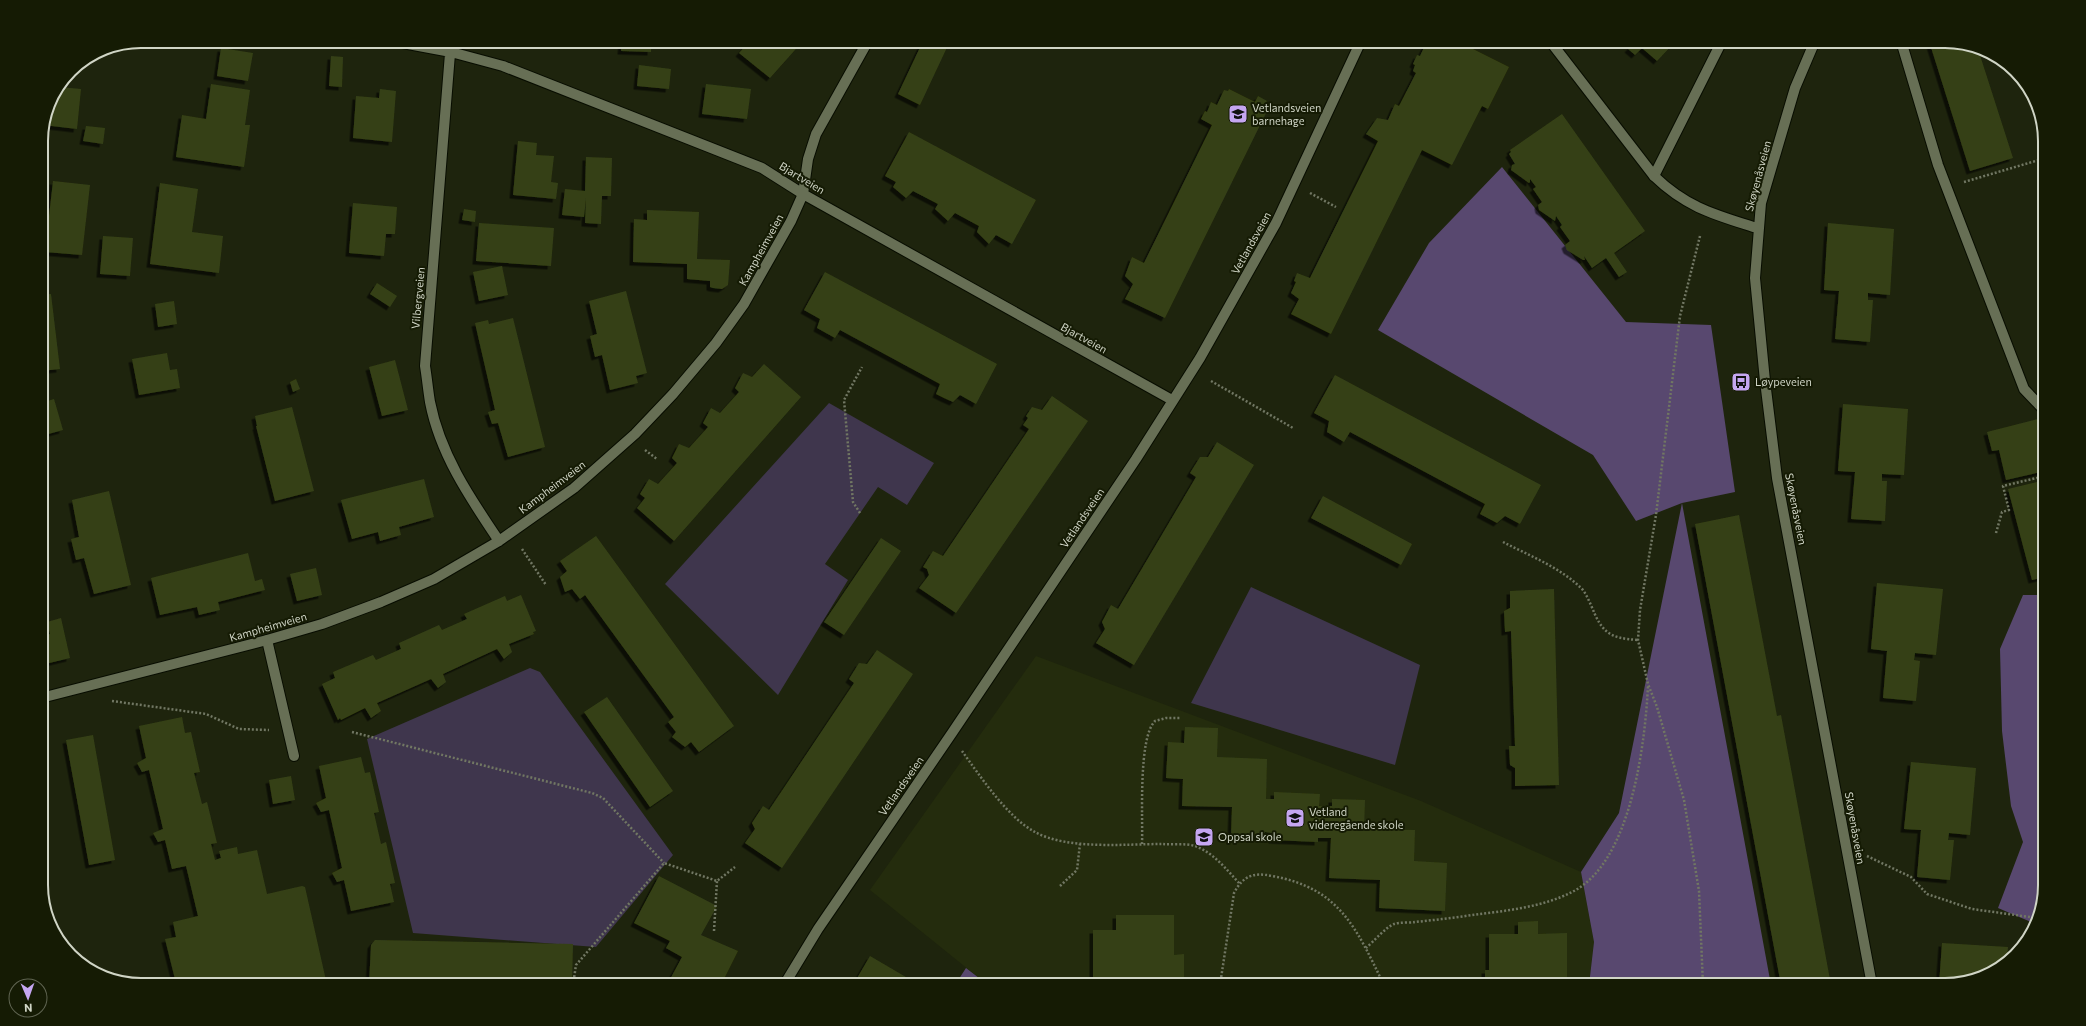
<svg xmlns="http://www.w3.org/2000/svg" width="2086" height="1026" font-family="Commissioner,sans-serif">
  <defs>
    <filter id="shadow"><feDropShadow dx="-3.5" dy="3.5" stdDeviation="0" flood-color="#0009"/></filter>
  </defs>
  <rect width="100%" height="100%" fill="#1e240d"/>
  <path fill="#242c0d" d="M 1036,656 L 1421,801 L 1581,872 L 1594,942 L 1589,985 L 973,985 L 979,978 L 870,890 Z"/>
  <path fill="#3f364d" d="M 829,403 L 934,463 L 907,505 L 878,487 L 825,564 L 848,580 L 778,695 L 665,584 Z
    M 1251,587 L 1420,665 L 1395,765 L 1191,703 Z
    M 530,668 L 540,672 L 673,855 L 596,947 L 413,933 L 367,739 Z"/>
  <path fill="#58486f" d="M 1502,167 L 1626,322 L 1711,325 L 1735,492 L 1682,503 L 1771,985 L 1589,985 L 1594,942 L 1581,872 L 1619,813 L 1682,503 L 1636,521 L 1593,455 L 1378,330 L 1429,243 Z
    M 2023,595 L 2045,595 L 2045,885 L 2036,924 L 1998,908 L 2023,842 L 2011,806 L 2002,731 L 2000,649 Z
    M 966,968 L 979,978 L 973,985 L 955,985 Z"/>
  <path fill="#354016" filter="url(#shadow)" d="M 622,41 L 651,41 L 651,52 L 621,51 Z
    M 658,41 L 697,41 L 697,45 L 658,43 Z
    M 750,41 L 803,41 L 770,78 L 739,53 Z
    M 923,41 L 950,41 L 920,105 L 898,94 Z
    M 1427,41 L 1457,41 L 1509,67 L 1488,109 L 1482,106 L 1452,165 L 1422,150 L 1331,334 L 1291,314 L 1299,299 L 1291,293 L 1296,282 L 1294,281 L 1297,273 L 1310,278 L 1378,141 L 1366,134 L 1377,118 L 1388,120 L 1395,104 L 1399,106 L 1416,73 L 1413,71 L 1415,65 L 1413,64 L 1417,55 L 1420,56 Z
    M 1628,41 L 1676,41 L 1657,61 L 1642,48 L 1635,55 L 1628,49 L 1632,45 Z
    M 1929,41 L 1945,41 L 1978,49 L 2013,158 L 1970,171 Z
    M 221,48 L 253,53 L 248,81 L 217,76 Z
    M 331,56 L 343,57 L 342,87 L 329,86 Z
    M 639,65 L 671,69 L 669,89 L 637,86 Z
    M 211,84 L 250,90 L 245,125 L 250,125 L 244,167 L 176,157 L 182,115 L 206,119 Z
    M 706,84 L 751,89 L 747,119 L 702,114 Z
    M 59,87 L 81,89 L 77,129 L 43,125 L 49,103 Z
    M 380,89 L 396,91 L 392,142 L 353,138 L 356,96 L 379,98 Z
    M 1229,89 L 1255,102 L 1258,96 L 1267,101 L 1264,107 L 1268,109 L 1165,318 L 1125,299 L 1133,284 L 1125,276 L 1132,257 L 1144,263 L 1212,125 L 1201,119 L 1205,111 L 1207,112 L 1211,102 L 1217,105 L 1224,90 L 1228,91 Z
    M 1562,114 L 1645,231 L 1614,253 L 1627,272 L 1619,277 L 1606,258 L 1592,268 L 1584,256 L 1585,260 L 1583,260 L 1567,250 L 1565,245 L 1570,241 L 1560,227 L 1562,225 L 1556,216 L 1555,221 L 1539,210 L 1538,205 L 1542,202 L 1533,189 L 1536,187 L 1530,179 L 1530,182 L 1529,183 L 1511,170 L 1512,165 L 1515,164 L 1509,154 L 1511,152 L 1510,150 Z
    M 86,126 L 105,128 L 103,144 L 83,141 Z
    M 909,132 L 1036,200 L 1012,244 L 996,235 L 989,244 L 977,232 L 979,226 L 955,213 L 948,221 L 935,209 L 938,204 L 913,191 L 906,198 L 893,187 L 896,182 L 885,176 Z
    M 518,141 L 537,143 L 536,155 L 554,156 L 551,182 L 558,183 L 556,199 L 513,195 Z
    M 586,157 L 612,158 L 611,196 L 602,196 L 601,224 L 585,223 L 586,198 L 584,217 L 562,215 L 565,189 L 585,191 Z
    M 53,181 L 90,185 L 82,255 L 45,252 Z
    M 160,183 L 198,189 L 192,232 L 223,236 L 219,273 L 150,264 Z
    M 353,203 L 397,207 L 395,234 L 386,234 L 384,256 L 349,253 Z
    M 464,209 L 476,211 L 475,222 L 462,220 Z
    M 647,210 L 699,212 L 697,259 L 730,260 L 728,285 L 722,289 L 713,288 L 710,287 L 710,281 L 687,279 L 687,264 L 633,262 L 634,219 L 647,220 Z
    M 479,223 L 554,228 L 551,266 L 476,261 Z
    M 1828,223 L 1894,229 L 1890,295 L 1868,293 L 1868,300 L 1873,300 L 1870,342 L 1835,339 L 1839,291 L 1824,290 Z
    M 103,236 L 133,238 L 130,276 L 100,274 Z
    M 502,266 L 508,295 L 479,301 L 473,272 Z
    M 825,272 L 997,364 L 976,404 L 960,395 L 953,402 L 944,398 L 936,394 L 940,384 L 840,330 L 835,338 L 817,328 L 820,319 L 804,310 Z
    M 377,283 L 397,296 L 390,307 L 370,294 Z
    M 626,291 L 647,373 L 636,376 L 638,383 L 610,390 L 602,355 L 595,357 L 590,336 L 597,334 L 589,301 Z
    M 51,294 L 60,369 L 41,371 L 41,295 Z
    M 174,301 L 177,324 L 158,327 L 155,304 Z
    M 513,318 L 545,447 L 508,457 L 498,423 L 492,424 L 488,412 L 495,410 L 475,323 L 488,320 L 489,324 Z
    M 167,353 L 170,370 L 177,369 L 180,388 L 139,395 L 132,359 Z
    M 395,360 L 408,410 L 382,416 L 369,367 Z
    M 764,364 L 801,397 L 674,541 L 637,508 L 645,498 L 640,494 L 649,479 L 658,484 L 677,463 L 672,458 L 679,444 L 689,448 L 708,427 L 703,423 L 711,408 L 720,413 L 739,392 L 735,388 L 743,373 L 752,377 Z
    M 1335,375 L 1541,485 L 1520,524 L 1505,516 L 1497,523 L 1480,514 L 1485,504 L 1350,432 L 1344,442 L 1327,432 L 1329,421 L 1314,413 Z
    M 296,379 L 300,389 L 293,392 L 290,382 Z
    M 1052,396 L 1088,421 L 956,613 L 919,588 L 929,575 L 927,569 L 923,567 L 933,551 L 943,556 L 1029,429 L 1023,425 L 1028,418 L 1026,416 L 1032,407 L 1042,410 Z
    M 54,399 L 63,430 L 41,436 L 41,403 Z
    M 1843,404 L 1908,409 L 1904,475 L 1882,474 L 1882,481 L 1887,481 L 1885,521 L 1851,519 L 1855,472 L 1838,471 Z
    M 292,407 L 314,491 L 275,501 L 256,426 L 257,426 L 255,416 Z
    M 2038,419 L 2045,445 L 2045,471 L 2006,480 L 1999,450 L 1992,451 L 1987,432 Z
    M 1217,442 L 1254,465 L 1134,665 L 1096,643 L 1105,629 L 1102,622 L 1111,605 L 1118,609 L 1196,477 L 1190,473 L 1200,457 L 1208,457 Z
    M 424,479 L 434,517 L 399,527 L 401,535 L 380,541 L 378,532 L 352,539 L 341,500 Z
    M 2045,480 L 2045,577 L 2032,580 L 2008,489 Z
    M 109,491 L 131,585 L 94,594 L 84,558 L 76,560 L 71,539 L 79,537 L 72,500 Z
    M 1323,496 L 1412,544 L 1401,565 L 1311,518 Z
    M 1739,515 L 1777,716 L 1781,715 L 1831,985 L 1781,985 L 1695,524 Z
    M 596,536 L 734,726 L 699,752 L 691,742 L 685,747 L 672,737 L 676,732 L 668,722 L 674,717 L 585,595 L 580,599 L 572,589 L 565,592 L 560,577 L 567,571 L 560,561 Z
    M 881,538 L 901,551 L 844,635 L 824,622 Z
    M 248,553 L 255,581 L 262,579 L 265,590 L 218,602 L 220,610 L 199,615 L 197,607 L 160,615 L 151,578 Z
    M 316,568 L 322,595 L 297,601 L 290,574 Z
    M 1877,583 L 1943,589 L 1936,655 L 1915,653 L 1914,660 L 1920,661 L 1916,701 L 1883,698 L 1887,651 L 1871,649 Z
    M 1554,589 L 1559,785 L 1515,786 L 1515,768 L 1510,765 L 1509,746 L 1515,746 L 1511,631 L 1505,632 L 1504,611 L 1510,608 L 1510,591 Z
    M 521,595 L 536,631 L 533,632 L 534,634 L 509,644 L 512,652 L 504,659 L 497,649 L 443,674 L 446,682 L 438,688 L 431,679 L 377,703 L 381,711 L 371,718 L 365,708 L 341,720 L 340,718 L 338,720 L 322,684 L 335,678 L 333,672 L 373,655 L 376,660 L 401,649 L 399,643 L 439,625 L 442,630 L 467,619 L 464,614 L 505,596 L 507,601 Z
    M 61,618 L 70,658 L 41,665 L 41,637 L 50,634 L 47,622 Z
    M 877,650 L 913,674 L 782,868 L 745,843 L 755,829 L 752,823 L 763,806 L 769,810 L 854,683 L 849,679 L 859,663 L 867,664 Z
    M 607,697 L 673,791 L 650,807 L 584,712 Z
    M 182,717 L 185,733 L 191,732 L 200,772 L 194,773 L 202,804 L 207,802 L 217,843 L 211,844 L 215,860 L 221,858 L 219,851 L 237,847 L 238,854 L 257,850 L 267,894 L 302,886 L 305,887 L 327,985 L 180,985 L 179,983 L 176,983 L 165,939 L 176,937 L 173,922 L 198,916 L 186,866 L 172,869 L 165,840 L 158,842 L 153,833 L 163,829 L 149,770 L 142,772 L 137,763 L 146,758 L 139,726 Z
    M 1185,727 L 1218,728 L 1217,757 L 1267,759 L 1266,799 L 1274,799 L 1274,792 L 1320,794 L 1319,806 L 1332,806 L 1332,799 L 1365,800 L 1364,829 L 1415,830 L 1414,861 L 1447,863 L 1445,911 L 1379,908 L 1380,880 L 1329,878 L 1331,838 L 1318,838 L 1318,842 L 1272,840 L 1272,833 L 1265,832 L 1264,837 L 1231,836 L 1232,807 L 1182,806 L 1183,779 L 1166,778 L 1168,742 L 1184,743 Z
    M 93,735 L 115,860 L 89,865 L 66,740 Z
    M 361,757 L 365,773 L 370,772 L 379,812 L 374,813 L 381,844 L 386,842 L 395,883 L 390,884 L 394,902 L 351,911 L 344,880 L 337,882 L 332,873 L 342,868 L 329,810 L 321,812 L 316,803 L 326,798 L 319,766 Z
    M 1911,762 L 1976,768 L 1970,835 L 1949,833 L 1948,840 L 1954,840 L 1950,880 L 1917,877 L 1921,830 L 1904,829 Z
    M 291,776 L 295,800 L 273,804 L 269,780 Z
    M 659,876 L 717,906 L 701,935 L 738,951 L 721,985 L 667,985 L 682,957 L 666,948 L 670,941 L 634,923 Z
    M 1116,915 L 1174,915 L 1174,955 L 1184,954 L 1184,985 L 1093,985 L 1093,930 L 1116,930 Z
    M 1538,921 L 1538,934 L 1567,933 L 1567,985 L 1485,985 L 1485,970 L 1489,970 L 1489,934 L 1518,934 L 1518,922 Z
    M 375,940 L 573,944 L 572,985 L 369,985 L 371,945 Z
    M 1942,943 L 2008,947 L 2007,960 L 2000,968 L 1945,985 L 1939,985 Z
    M 870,956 L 911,980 L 909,985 L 853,985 Z"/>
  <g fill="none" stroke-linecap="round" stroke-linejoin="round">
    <defs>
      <path id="lane" d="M 1901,41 L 1938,165 L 2024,389 L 2045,411
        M 1654,176 L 1722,41
        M 267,640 L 294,756"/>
      <path id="street" d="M 392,41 L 451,52 L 503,66 L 762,168 L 803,194 L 1172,400
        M 451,41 L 425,366 C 427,378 428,390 430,402 C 440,454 470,498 499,541
        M 1550,41 L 1654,176 C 1687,208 1716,215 1757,228
        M 1815,41 L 1795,88 L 1761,203 L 1755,278 L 1765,381 L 1777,478 L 1872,985
        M 41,698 L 267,640 L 322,624 L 381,602 L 434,579 L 499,541 L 574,488 L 635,434 L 673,394 L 716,343 L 744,304 L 791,221 L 803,194 L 808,159 L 816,134 L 868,41
        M 784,985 L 818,929 L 952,733 L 1136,459 L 1200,358 L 1276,223 L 1361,41"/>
    </defs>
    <use href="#lane" stroke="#080d00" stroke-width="12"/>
    <use href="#street" stroke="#080d00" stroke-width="12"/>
    <path stroke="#717763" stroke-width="2.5" stroke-dasharray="2 2" stroke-linecap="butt" d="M 1964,182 L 2039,160 L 2045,151
      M 1310,193 L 1336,207
      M 1700,236 L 1680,316 L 1656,515 L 1640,610 L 1638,640 L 1648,684 L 1657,707 L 1684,800 L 1699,891 L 1703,985
      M 1211,381 L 1293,428
      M 645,450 L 657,459
      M 860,513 L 853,502 L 844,400 L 862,367
      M 1996,533 L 2002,512 L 2009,510 L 2003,486 L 2045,476
      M 1503,542 C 1528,555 1559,567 1580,587 C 1585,591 1588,599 1591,605 C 1602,633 1609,638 1638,640
      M 522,549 L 546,585
      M 112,701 L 206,714 L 239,729 L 269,730
      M 352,732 L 592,793 L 603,798 L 664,863
      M 962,751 C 980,776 1008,818 1035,832 C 1067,850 1125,844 1162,844 C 1172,845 1185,843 1195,846 C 1214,853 1226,869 1239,883
      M 1142,844 C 1143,818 1138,738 1155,721 L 1166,718 L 1180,718
      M 1867,856 L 1911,877 L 1927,894 L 1972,909 L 2037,918
      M 1060,886 L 1077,870 L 1080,844
      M 714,931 L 717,881
      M 1366,948 C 1373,942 1386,927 1394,924 C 1400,922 1409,923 1415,922 C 1434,920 1453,918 1472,915 C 1505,911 1543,907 1572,892 C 1631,863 1645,745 1648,686
      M 573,985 L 576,965 L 664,863 L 717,881 L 735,867
      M 1220,985 L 1234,893 C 1243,876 1253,872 1272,876 C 1340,888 1356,928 1384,985"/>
    <use href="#lane" stroke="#676f55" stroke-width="10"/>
    <use href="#street" stroke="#676f55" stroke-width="10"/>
  </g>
  <defs>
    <symbol id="school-square" viewBox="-11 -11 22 22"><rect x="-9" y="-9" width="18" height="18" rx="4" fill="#c5a6f1" stroke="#151b04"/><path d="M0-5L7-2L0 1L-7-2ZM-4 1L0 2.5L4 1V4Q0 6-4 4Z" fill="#111"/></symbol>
    <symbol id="bus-square" viewBox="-11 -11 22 22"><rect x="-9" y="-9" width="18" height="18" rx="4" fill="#c5a6f1" stroke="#151b04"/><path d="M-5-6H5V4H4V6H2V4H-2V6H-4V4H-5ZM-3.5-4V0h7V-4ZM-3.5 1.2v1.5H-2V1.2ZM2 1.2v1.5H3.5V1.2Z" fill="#111"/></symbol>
  </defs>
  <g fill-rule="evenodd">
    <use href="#school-square" x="1227" y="103" width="22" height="22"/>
    <use href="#bus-square" x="1730" y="371" width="22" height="22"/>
    <use href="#school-square" x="1284" y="807" width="22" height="22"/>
    <use href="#school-square" x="1193" y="826" width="22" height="22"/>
  </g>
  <g text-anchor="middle" stroke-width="4" stroke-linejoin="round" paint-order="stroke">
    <g font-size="11" fill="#d0d5c6" stroke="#151b04" text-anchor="start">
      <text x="1252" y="112">Vetlandsveien<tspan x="1252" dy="13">barnehage</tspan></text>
      <text x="1755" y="386">Løypeveien</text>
      <text x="1309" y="816">Vetland<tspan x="1309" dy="13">videregående skole</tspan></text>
      <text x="1218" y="841">Oppsal skole</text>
    </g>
    <g font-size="11" fill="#d0d5c6" stroke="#151b04">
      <text transform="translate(1758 176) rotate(-75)" y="4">Skøyenåsveien</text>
      <text transform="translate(802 178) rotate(31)" y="4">Bjartveien</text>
      <text transform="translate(1251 243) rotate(-61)" y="4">Vetlandsveien</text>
      <text transform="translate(761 250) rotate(-61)" y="4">Kampheimveien</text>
      <text transform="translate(418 298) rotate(-85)" y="4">Vilbergveien</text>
      <text transform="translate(1084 338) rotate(29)" y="4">Bjartveien</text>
      <text transform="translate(552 487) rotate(-37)" y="4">Kampheimveien</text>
      <text transform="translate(1796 509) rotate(79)" y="4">Skøyenåsveien</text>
      <text transform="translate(1082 518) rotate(-56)" y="4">Vetlandsveien</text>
      <text transform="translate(268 627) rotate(-16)" y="4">Kampheimveien</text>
      <text transform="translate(901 786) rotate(-55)" y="4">Vetlandsveien</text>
      <text transform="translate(1855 828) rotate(80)" y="4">Skøyenåsveien</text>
    </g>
  </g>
  <path d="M0 0H2086V1026H0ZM141 48H1945A93 93 0 0 1 2038 141V885A93 93 0 0 1 1945 978H141A93 93 0 0 1 48 885V141A93 93 0 0 1 141 48Z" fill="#151b04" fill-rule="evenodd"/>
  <path fill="none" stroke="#d0d5c6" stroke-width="2" d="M141 48H1945A93 93 0 0 1 2038 141V885A93 93 0 0 1 1945 978H141A93 93 0 0 1 48 885V141A93 93 0 0 1 141 48Z"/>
  <g transform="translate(28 998) rotate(178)"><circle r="19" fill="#151b04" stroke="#606552"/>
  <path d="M0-3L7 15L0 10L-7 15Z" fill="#c5a6f1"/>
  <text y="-6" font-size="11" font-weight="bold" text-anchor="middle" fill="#d0d5c6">N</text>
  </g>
</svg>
